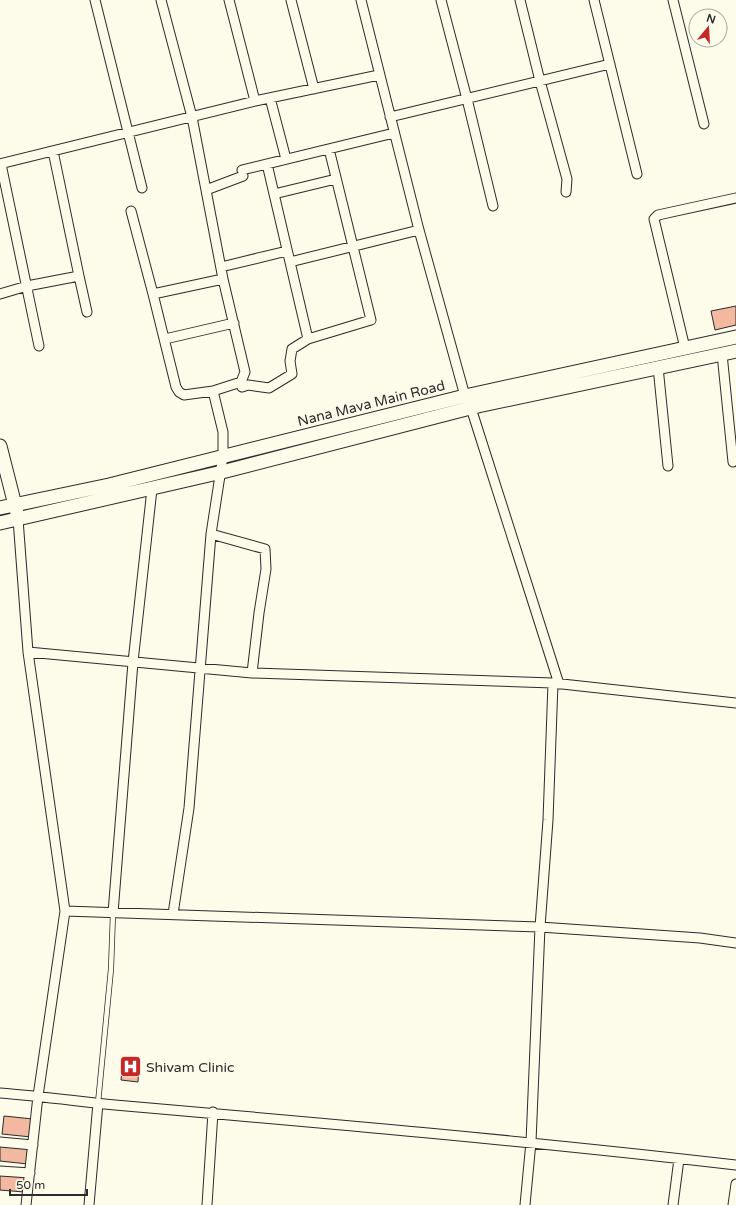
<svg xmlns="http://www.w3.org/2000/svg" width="736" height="1205" font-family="'Varela Round',sans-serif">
  <rect width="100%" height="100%" fill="#fdfbea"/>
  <path fill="#f2b8a0" stroke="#2b2b2b" d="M 736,306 L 736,325 L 715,330 L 711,311 Z
    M 123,1060 L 139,1062 L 138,1082 L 121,1080 Z
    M 4,1116 L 33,1119 L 31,1137 L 2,1134 Z
    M 0,1143 L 29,1146 L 28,1164 L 0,1161 Z
    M 0,1172 L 26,1174 L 24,1192 L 0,1190 Z"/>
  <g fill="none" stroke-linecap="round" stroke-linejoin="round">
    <defs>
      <path id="lane" d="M 98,1103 L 111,969 L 113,913"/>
      <path id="street" d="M 95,0 L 142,188
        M 229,0 L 255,101
        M 291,0 L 314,89
        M 361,0 L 419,230 L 465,396 L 471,408 L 559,684
        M 441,0 L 467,99 L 493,206
        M 520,0 L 540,81 L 567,179 L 566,192
        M 594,0 L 637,174
        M 673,0 L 704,124
        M 270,98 L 286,159
        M 390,117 L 610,64
        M 0,164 L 255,101 L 379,75
        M 1,164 L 39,346
        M 267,164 L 308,339
        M 242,170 L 394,133
        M 206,190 L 243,176
        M 274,194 L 336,179
        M 131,211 L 153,294 L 176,387 L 179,392 L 184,395 L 213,391 L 223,432 L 223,456 L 211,534 L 189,808 L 173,914
        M 290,262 L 419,230
        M 221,267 L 287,251
        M 79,276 L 87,312
        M 0,294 L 27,286 L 79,276 L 53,151
        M 153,294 L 223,279 L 192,117 L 161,0
        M 165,339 L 234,323
        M 685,348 L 654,219 L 658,215 L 736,198
        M 722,354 L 733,462
        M 658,367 L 668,466
        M 242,387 L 248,385 L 269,388 L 292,374 L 290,361 L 292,349 L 308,339 L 371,320 L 329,149
        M 213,391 L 241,382 L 245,372 L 223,279
        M 18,519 L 28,652 L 65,911 L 38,1096 L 26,1205
        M 211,534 L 265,549 L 266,569 L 259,613 L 252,673
        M 28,652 L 252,673 L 553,683 L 736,703
        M 65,911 L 540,927 L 700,938 L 736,943
        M 113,913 L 133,662 L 152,489
        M 0,1093 C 38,1096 76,1101 115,1105 C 322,1123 529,1141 736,1165
        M 0,1142 L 33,1145
        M 0,1171 L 30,1173
        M 89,1205 L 98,1103
        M 207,1205 L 213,1112
        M 525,1205 L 531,1142 L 540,927 L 548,820 L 553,683
        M 673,1205 L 679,1159
        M 733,1205 L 736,1184"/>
      <path id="secondary" d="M 0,446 L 17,513
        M 0,508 L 109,485 L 465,396 L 736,337
        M 0,523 L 222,472 L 478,406 L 736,351"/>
    </defs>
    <use href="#lane" stroke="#2b2b2b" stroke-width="6"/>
    <use href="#street" stroke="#2b2b2b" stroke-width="11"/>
    <use href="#secondary" stroke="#2b2b2b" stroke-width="15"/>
    <use href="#lane" stroke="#fdfbea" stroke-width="4.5"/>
    <use href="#street" stroke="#fdfbea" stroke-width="9"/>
    <use href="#secondary" stroke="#fdfbea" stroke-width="13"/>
  </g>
  <defs>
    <symbol id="hospital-square" viewBox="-11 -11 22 22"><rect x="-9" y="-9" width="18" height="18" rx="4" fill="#c62828" stroke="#fdfbea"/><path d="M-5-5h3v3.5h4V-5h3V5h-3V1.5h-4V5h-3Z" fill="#fff"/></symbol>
  </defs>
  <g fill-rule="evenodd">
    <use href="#hospital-square" x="118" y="1054" width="25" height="25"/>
  </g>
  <g text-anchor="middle" stroke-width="3" stroke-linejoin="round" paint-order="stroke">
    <g font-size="14" fill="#2b2b2b" stroke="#fdfbea">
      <text transform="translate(371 403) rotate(-14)" y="5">Nana Mava Main Road</text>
    </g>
    <g font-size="14" fill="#2b2b2b" stroke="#fdfbea" text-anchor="start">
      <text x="146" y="1072">Shivam Clinic</text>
    </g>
  </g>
  <g transform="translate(708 28) rotate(18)"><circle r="19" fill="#fdfbea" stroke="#a9a89e"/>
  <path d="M0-3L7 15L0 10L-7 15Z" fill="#c62828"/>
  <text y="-6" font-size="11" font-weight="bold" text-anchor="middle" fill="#2b2b2b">N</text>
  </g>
  <path d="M10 1189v6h77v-6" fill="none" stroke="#2b2b2b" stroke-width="2"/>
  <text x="16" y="1189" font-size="12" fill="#2b2b2b" stroke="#fdfbea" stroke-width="3" paint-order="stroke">50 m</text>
</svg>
